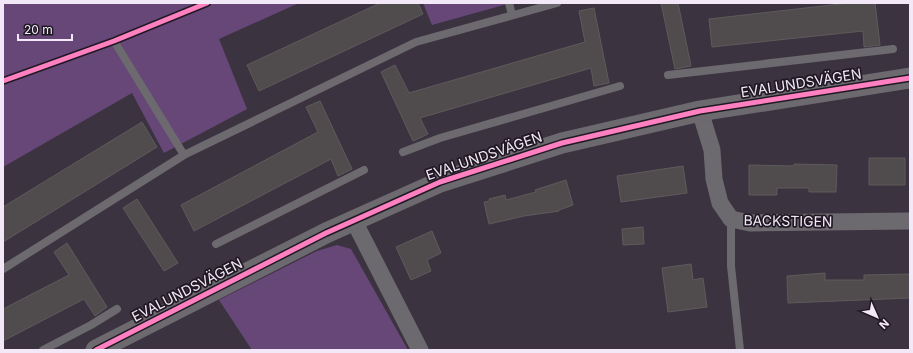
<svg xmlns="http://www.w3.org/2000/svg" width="913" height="353" font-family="Inter,sans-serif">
  <rect width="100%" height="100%" fill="#3c3340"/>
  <path fill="#674778" d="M 3,3 L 299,3 L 219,39 L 247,109 L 164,153 L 132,93 L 3,167 Z
    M 423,3 L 511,3 L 432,25 Z
    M 337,245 L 351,249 L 408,350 L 252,350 L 219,300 L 317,251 Z"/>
  <path fill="#504c4d" stroke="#5e5b5b" d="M 380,3 L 418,3 L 423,14 L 259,91 L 247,65 Z
    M 661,3 L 678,3 L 691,66 L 675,69 Z
    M 849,3 L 875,3 L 880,45 L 864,47 L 863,31 L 712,47 L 709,19 Z
    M 594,8 L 609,83 L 594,86 L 591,68 L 420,118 L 428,134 L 413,141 L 381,72 L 395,65 L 409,93 L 561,49 L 585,42 L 579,11 Z
    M 320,101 L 352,169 L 338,176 L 331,159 L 194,231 L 181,205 L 318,132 L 306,107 Z
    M 142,122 L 157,147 L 3,242 L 3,207 Z
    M 869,158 L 905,158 L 905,185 L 869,185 Z
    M 794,164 L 837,165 L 836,192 L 809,192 L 809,188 L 777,188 L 777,195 L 749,195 L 749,165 L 794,166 Z
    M 683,166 L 687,193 L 621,202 L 617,176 Z
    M 566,180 L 573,205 L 559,210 L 559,211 L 524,216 L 489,224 L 484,202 L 490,201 L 489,199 L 505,195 L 506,200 L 536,192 L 535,190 Z
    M 137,199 L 178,263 L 164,271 L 123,208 Z
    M 643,227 L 644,244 L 623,245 L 622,229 Z
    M 432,231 L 441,253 L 427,260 L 431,271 L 411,280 L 396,247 Z
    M 67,243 L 107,307 L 95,316 L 84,299 L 3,341 L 3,309 L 69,275 L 54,252 Z
    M 691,264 L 693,280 L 703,278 L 707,307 L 668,312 L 662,268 Z
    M 825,273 L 825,280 L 864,280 L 864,275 L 910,274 L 910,298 L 788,303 L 787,276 Z"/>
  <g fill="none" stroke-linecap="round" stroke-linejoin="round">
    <path stroke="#6c696f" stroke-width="8" d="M 509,3 L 512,15
      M 114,41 L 184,155
      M 668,75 L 893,49
      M 403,152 L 440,138 L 620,86
      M 731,219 L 731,266 L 740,350
      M 216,244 L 364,170
      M 3,269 L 184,155 L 416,42 L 557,3
      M 43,350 L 91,325 L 117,309"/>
    <path stroke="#6c696f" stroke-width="17" d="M 700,111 L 712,150 L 714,179 L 720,203 L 731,219 L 750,223 L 910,221
      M 354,221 L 420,350"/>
    <path stroke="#6c696f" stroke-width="21" d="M 96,350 L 326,233 L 440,182 L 562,143 L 700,111 L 910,78"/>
    <defs>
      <path id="cycleway" d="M 3,81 L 114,41 L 207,3
        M 96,350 L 326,233 L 440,182 L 562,143 L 700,111 L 910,78"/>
    </defs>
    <use href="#cycleway" stroke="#201924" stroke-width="8"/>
    <use href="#cycleway" stroke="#ff80c0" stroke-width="5"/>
  </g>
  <g text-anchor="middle" stroke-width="3.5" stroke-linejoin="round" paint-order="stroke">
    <g font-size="14" fill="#f2e8f8" stroke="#201924">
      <text transform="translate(801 83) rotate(-9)" y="5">EVALUNDSVÄGEN</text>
      <text transform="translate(484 156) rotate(-19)" y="5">EVALUNDSVÄGEN</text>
      <text transform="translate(788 221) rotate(1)" y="5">BACKSTIGEN</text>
      <text transform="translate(187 290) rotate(-27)" y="5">EVALUNDSVÄGEN</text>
    </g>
  </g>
  <rect width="913" height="353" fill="none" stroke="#f2e8f8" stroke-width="8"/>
  <g transform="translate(877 317) rotate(135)" stroke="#201924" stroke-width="3" paint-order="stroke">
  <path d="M0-3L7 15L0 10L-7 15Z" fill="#f2e8f8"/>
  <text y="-6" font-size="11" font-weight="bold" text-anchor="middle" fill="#f2e8f8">N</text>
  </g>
  <path d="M18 34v6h54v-6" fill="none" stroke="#f2e8f8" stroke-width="2"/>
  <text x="24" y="34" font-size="12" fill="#f2e8f8" stroke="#201924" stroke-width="3" paint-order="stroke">20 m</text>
</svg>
